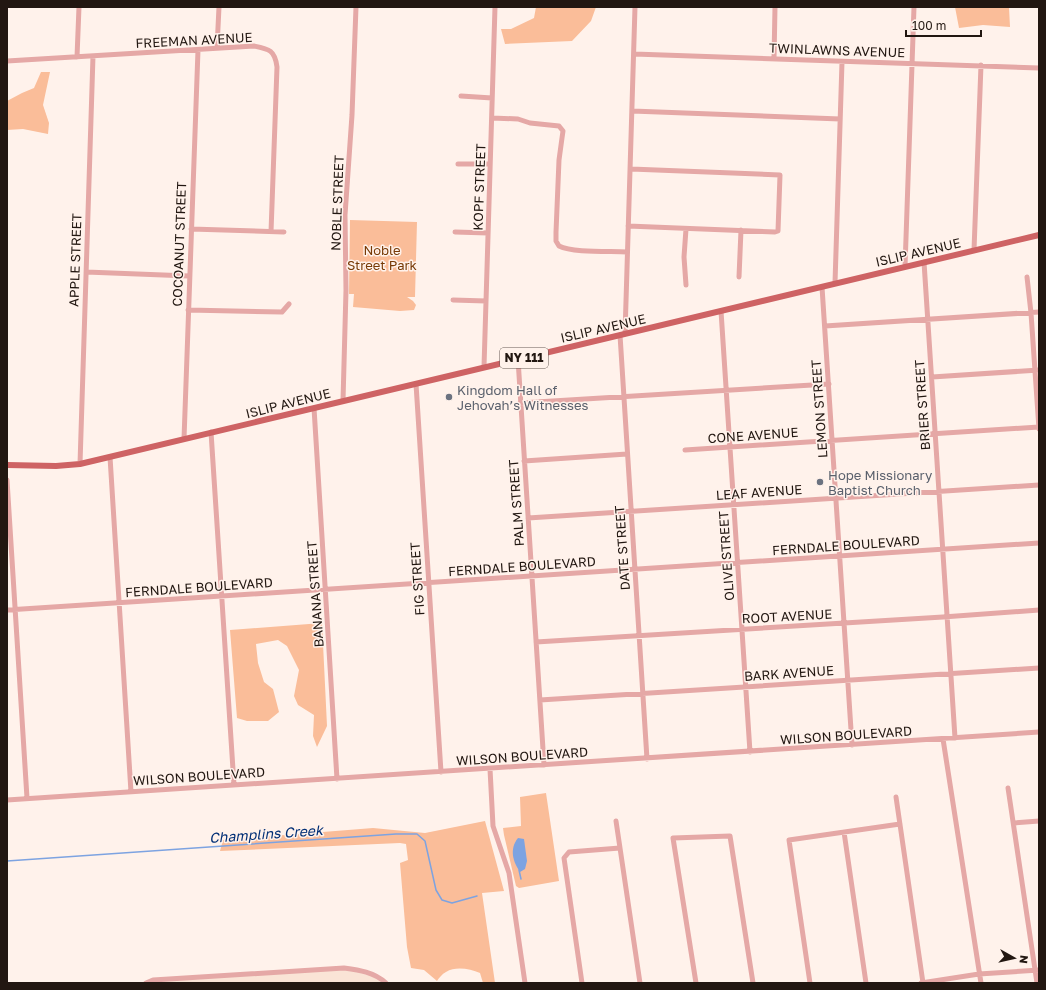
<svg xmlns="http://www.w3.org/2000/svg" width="1046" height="990" font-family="'Golos Text',sans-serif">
  <rect width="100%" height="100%" fill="#fff2eb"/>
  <path fill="#fae4d6" d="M 357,969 L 386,983 L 146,983 L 153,980 Z"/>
  <path fill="#fabd99" d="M 536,7 L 596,7 L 591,21 L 572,41 L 505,44 L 501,29 L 511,29 L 534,18 Z
    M 955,7 L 1009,7 L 1010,27 L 983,25 L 959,28 Z
    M 41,72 L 50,72 L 43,105 L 49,123 L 48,134 L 23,129 L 7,130 L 7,101 L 22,93 L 34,88 Z
    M 350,220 L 417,222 L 415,297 L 407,297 L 413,301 L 416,305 L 414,310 L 400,311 L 353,307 L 354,294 L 349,294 Z
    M 322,623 L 327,726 L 317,747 L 313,736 L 314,715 L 298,705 L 294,696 L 299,670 L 287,646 L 278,640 L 256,644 L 258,663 L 264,682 L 273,689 L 279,712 L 268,721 L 247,721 L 237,718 L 230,630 Z
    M 546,793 L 559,881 L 519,888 L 516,886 L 504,835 L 503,828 L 521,826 L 520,797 Z
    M 485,821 L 504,891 L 482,893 L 495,983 L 483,983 L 480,973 C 470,969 456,966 446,972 C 442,974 439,978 437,981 L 424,970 L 411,968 L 407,947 L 400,863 L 408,860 L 406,844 L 400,843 L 220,851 L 223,840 L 373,828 L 425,833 Z"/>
  <path fill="#7da3e1" d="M 518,838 L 524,839 L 527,861 L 525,869 L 520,872 C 513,862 509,849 518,838 Z"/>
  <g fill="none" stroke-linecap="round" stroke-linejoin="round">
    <path stroke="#7da3e1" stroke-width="1.5" d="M 7,861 L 396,834 L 417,834 L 425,841 L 436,890 L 442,900 L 452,903 L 477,896
      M 519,870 L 521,879"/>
    <path stroke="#e5a8a6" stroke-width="5" d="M 217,48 L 219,7
      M 634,54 L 1039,68
      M 77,57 L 79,7
      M 774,59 L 775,7
      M 7,61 L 254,46 C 269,49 275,50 277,67 L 271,232
      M 461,96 L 492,98
      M 632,111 L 840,119
      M 492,118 L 518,119 L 530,123 L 559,126 L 563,131 L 562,138 L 559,160 L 556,232 L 556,241 L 559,246 C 573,253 610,251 627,252
      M 458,164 L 490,164
      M 628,226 L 775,232 L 778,231 L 780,175 L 631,169
      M 191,229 L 284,232
      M 455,232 L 488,233
      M 974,250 L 981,65
      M 924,262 L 955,738
      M 905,267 L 914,7
      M 86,272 L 189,276
      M 739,277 L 741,230
      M 1027,277 L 1031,313 L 1039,429
      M 835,283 L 842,62
      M 686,285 L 684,257 L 686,229
      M 822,287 L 852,745
      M 453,300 L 486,301
      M 188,310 L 282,312 L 289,304
      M 721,311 L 750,752
      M 825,326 L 1039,312
      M 625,334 L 635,7
      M 620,335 L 647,759
      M 518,359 L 544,765
      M 484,367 L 495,7
      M 932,377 L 1039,370
      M 416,384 L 441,772
      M 343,401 L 346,290 L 345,215 L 352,115 L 356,7
      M 520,403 L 829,384
      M 314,408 L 337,779
      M 211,432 L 234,785
      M 184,439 L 198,50
      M 685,450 L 1039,427
      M 110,457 L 131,792
      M 524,461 L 627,454
      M 80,464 L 93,56
      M 7,480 L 27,798
      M 528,518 L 1039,485
      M 7,610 L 1039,543
      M 536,642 L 943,617 L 1039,610
      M 540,700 L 1039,668
      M 943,739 L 981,983
      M 490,769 L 493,826 L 509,873 L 525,983
      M 1008,788 L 1037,983
      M 896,797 L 923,983
      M 7,800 L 1039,732
      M 616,821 L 640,983
      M 1014,823 L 1039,821
      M 844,832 L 866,983
      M 146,983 L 153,980 L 344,968 C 359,970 374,972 386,983
      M 582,983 L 564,858 L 569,852 L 620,848
      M 696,983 L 673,838 L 730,836 L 753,983
      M 810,983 L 789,840 L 900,824
      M 921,983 L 979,974 L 1039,970"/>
    <path stroke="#ce6364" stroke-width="6" d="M 7,465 L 56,466 L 80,464 L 1039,235"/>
  </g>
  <g fill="#6b7280" stroke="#fff2eb" stroke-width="1.5">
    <circle cx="449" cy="397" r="4"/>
    <circle cx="820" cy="482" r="4"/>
  </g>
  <g text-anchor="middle" stroke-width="3" stroke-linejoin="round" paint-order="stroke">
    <rect fill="#fff2eb" stroke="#645952" stroke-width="1" x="500" y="348" width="48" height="20" rx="3"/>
    <g font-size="12" font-weight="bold" fill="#221711">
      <text x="524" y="362">NY 111</text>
    </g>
    <g font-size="13" fill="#221711" stroke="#fff2eb">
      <text transform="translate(194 40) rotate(-3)" y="5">FREEMAN AVENUE</text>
      <text transform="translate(837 50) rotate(2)" y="5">TWINLAWNS AVENUE</text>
      <text transform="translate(479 187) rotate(-88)" y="5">KOPF STREET</text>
      <text transform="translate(337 203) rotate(-88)" y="5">NOBLE STREET</text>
      <text transform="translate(179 244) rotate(-88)" y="5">COCOANUT STREET</text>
      <text transform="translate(918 252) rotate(-13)" y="5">ISLIP AVENUE</text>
      <text transform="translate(75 260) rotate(-88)" y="5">APPLE STREET</text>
      <text transform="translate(603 328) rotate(-13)" y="5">ISLIP AVENUE</text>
      <text transform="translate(288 403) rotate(-14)" y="5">ISLIP AVENUE</text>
      <text transform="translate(922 405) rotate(-94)" y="5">BRIER STREET</text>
      <text transform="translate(819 409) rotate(-94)" y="5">LEMON STREET</text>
      <text transform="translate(753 435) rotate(-4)" y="5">CONE AVENUE</text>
      <text transform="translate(759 492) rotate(-4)" y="5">LEAF AVENUE</text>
      <text transform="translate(516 503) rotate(-94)" y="5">PALM STREET</text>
      <text transform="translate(846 545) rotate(-4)" y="5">FERNDALE BOULEVARD</text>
      <text transform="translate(622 548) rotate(-94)" y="5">DATE STREET</text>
      <text transform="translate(726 556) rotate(-94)" y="5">OLIVE STREET</text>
      <text transform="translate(522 566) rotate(-4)" y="5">FERNDALE BOULEVARD</text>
      <text transform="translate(417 579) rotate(-94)" y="5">FIG STREET</text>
      <text transform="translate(199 587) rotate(-4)" y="5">FERNDALE BOULEVARD</text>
      <text transform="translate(315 594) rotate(-94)" y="5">BANANA STREET</text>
      <text transform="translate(787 616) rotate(-3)" y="5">ROOT AVENUE</text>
      <text transform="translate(789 673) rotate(-4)" y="5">BARK AVENUE</text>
      <text transform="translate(846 735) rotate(-4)" y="5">WILSON BOULEVARD</text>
      <text transform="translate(522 756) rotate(-4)" y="5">WILSON BOULEVARD</text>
      <text transform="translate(199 776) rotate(-4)" y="5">WILSON BOULEVARD</text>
    </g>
    <g font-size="13" fill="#783a06" stroke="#fff2eb">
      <text x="382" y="255">Noble<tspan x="382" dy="15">Street Park</tspan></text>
    </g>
    <g font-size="13" fill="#5b616d" stroke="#fff2eb" text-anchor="start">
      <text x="457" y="395">Kingdom Hall of<tspan x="457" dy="15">Jehovah’s Witnesses</tspan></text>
      <text x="828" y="480">Hope Missionary<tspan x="828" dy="15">Baptist Church</tspan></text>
    </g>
    <g font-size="14" font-style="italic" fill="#012e75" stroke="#fff2eb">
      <text transform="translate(266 834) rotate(-4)" y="5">Champlins Creek</text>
    </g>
  </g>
  <rect width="1046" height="990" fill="none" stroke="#221711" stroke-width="16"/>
  <g transform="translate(1014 958) rotate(98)" stroke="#fff2eb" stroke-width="3" paint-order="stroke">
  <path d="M0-3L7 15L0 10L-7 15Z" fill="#221711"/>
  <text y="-6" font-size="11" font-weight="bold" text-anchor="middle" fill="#221711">N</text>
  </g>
  <path d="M906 30v6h75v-6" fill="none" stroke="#221711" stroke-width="2"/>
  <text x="912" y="30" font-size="12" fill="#221711" stroke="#fff2eb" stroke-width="3" paint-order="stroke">100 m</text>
</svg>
